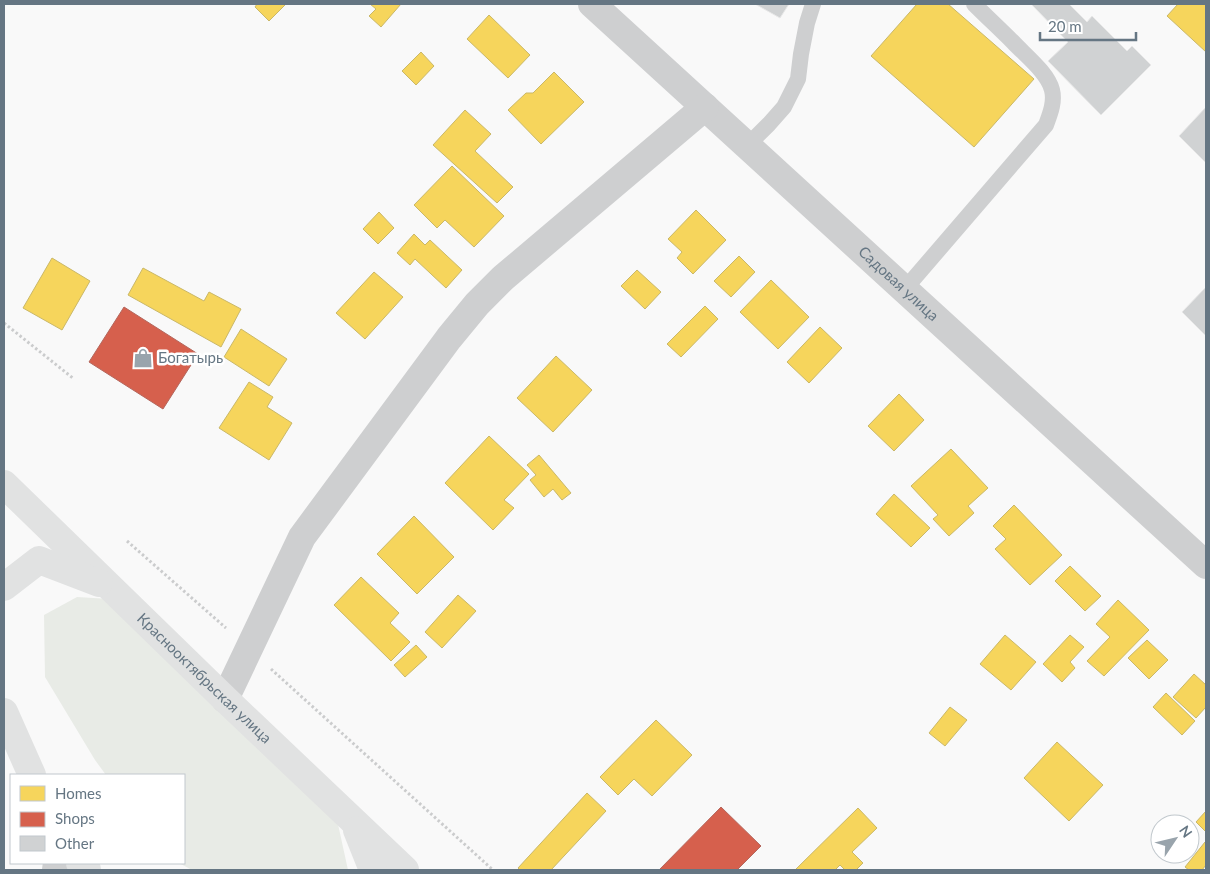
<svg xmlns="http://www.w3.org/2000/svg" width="1210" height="874" font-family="Lato,sans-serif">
  <rect width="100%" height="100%" fill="#f9f9f9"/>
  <path fill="#e8ebe6" d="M 77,597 L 110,599 L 336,815 L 348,870 L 192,870 L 179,863 L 184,863 L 184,775 L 106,775 L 95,760 L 45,677 L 44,615 Z"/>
  <path fill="#f6d55c" stroke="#cab868" d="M 257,4 L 286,4 L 269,21 L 255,7 Z
    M 370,4 L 401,4 L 381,27 L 369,16 L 376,9 Z
    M 917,4 L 948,4 L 1034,79 L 974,147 L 871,56 Z
    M 1178,4 L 1206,4 L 1206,52 L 1167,16 Z
    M 489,15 L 530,55 L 508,78 L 467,39 Z
    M 421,52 L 434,66 L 416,85 L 402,71 Z
    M 554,72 L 584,102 L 541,144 L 508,110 L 526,93 L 533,93 Z
    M 465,110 L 491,134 L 475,151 L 513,187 L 497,203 L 433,145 Z
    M 452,166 L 504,216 L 474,247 L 445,220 L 437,228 L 414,205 Z
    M 696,210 L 726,240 L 693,274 L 677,258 L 682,252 L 668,239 Z
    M 379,212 L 394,228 L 378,244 L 363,229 Z
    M 414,234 L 425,245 L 430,240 L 462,270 L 446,288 L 415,259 L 410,265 L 397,253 Z
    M 739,256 L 755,272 L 731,297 L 714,281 Z
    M 52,258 L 90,281 L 62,330 L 23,308 Z
    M 143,268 L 204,301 L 209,292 L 241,309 L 221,347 L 128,295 Z
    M 637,270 L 661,292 L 645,309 L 621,286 Z
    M 374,272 L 403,297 L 365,339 L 336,313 Z
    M 771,280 L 809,317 L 778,349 L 740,312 Z
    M 705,306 L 718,319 L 681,357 L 667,344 Z
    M 820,327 L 842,348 L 809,383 L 787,362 Z
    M 241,329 L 287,359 L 269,386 L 224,357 Z
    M 556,356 L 592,390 L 553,432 L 517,398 Z
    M 249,382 L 273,397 L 267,407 L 292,423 L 269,460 L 219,428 Z
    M 899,394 L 924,420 L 894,451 L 868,426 Z
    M 489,436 L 529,474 L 504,500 L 514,508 L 493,530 L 445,483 Z
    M 951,449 L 988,488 L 968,506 L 974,513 L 949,536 L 933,519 L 938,515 L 911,486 Z
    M 539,455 L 571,493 L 562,500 L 553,489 L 544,497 L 530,480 L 536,475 L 527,465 Z
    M 894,494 L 930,528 L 911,547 L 876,514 Z
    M 1014,505 L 1062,555 L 1030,585 L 995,549 L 1006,539 L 993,526 Z
    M 414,516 L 454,557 L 417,594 L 377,554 Z
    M 1070,566 L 1101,596 L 1085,611 L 1055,581 Z
    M 361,577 L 399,613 L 390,623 L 410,642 L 391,661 L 334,605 Z
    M 458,595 L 476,611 L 442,648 L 425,632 Z
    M 1118,600 L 1149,630 L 1104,676 L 1087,661 L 1110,637 L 1096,624 Z
    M 1005,635 L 1036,662 L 1011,690 L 980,664 Z
    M 1070,635 L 1084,647 L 1070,662 L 1075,668 L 1062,682 L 1043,664 Z
    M 1147,640 L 1168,660 L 1149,679 L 1128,658 Z
    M 416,645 L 427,657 L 405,677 L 394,665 Z
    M 1194,674 L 1206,685 L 1206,707 L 1196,718 L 1173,697 Z
    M 1166,693 L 1195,721 L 1182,735 L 1153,707 Z
    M 950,707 L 967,720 L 945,746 L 929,733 Z
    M 656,720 L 692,755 L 652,796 L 634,779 L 618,795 L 600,777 Z
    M 1057,742 L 1103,785 L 1069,821 L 1024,778 Z
    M 587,793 L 606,811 L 551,870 L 520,870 L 518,868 Z
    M 858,808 L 877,828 L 852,852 L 863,863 L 856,870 L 845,870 L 840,865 L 835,870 L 795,870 Z
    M 1206,811 L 1206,832 L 1196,822 Z
    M 1205,842 L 1206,843 L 1206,865 L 1202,870 L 1189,870 L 1185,867 Z"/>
  <path fill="#d6604d" stroke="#b4675d" d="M 124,307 L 198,354 L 163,409 L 89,362 Z
    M 721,807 L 761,846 L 737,870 L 659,870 Z"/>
  <path fill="#d0d2d3" stroke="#e8e8e8" d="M 755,4 L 789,4 L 780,18 Z
    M 1031,4 L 1072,4 L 1070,5 L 1087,22 L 1092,16 L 1127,51 L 1132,46 L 1151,65 L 1101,115 L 1048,61 L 1068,42 Z
    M 1206,107 L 1206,163 L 1179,136 Z
    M 1206,287 L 1206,336 L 1182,312 Z"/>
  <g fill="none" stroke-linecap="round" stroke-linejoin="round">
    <path stroke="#cbcccd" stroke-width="3" stroke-dasharray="2.5 2.5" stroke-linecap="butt" d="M 4,323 L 74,379
      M 127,541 L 226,628
      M 271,669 L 493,870"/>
    <path stroke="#cecfd0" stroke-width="16" d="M 747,146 L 769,124 L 784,107 L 798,79 L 801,54 L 807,23 L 813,4
      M 904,290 L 1046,125 C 1050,114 1055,102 1052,90 C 1048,73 1025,55 1013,42 C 1000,29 987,17 974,4"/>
    <g stroke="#cecfd0" stroke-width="28">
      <path id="s1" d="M 592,4 L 1206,565"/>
      <path d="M 225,699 L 302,537 L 449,338 L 477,304 L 503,278 L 705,107"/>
      <path d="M 56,870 L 57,863"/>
    </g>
    <g stroke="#e1e2e2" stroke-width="28">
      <path id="s2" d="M 4,484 L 225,699 L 405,870"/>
      <path d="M 4,587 L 39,560 L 99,583"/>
      <path d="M 4,712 L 32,775"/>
      <path d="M 357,830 L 373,870"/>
      <path d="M 80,863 L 87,870"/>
    </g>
  </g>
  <defs>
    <symbol id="shop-bare" viewBox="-9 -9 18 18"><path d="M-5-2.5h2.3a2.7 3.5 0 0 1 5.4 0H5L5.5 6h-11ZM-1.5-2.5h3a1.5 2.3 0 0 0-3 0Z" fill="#99a4ac" stroke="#fff" stroke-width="2.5" paint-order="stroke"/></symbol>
  </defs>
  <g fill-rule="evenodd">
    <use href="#shop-bare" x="129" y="344" width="28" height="28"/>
  </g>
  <g text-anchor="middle" stroke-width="5" stroke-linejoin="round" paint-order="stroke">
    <g font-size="15" fill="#657683" stroke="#fff">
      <text dy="5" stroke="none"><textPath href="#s1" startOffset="415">Садовая улица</textPath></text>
      <text dy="5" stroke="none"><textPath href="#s2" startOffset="279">Краснооктябрьская улица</textPath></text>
    </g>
    <g font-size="15" fill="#657683" stroke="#fff" text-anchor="start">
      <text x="158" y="363">Богатырь</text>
    </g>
  </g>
  <rect width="1210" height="874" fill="none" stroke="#657683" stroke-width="10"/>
  <rect x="10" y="774" width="175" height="90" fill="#ffffff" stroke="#c1c8cd"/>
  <rect x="20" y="786" width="25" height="15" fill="#f6d55c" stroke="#c1c8cd"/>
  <text x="55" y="799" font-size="15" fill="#657683">Homes</text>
  <rect x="20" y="812" width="25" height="15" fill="#d6604d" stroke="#c1c8cd"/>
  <text x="55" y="824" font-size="15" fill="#657683">Shops</text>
  <rect x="20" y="836" width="25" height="15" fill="#d0d2d3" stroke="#c1c8cd"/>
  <text x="55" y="849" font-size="15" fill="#657683">Other</text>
  <g transform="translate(1175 839) rotate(55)"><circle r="24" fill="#ffffff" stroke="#c1c8cd"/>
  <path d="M0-4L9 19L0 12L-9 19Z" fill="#99a4ac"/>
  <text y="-8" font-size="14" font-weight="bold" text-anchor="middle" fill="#657683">N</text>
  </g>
  <path d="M1040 32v8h96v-8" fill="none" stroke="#657683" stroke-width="2.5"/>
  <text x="1048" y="32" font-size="15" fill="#657683" stroke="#ffffff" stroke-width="4" paint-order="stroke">20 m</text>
</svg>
